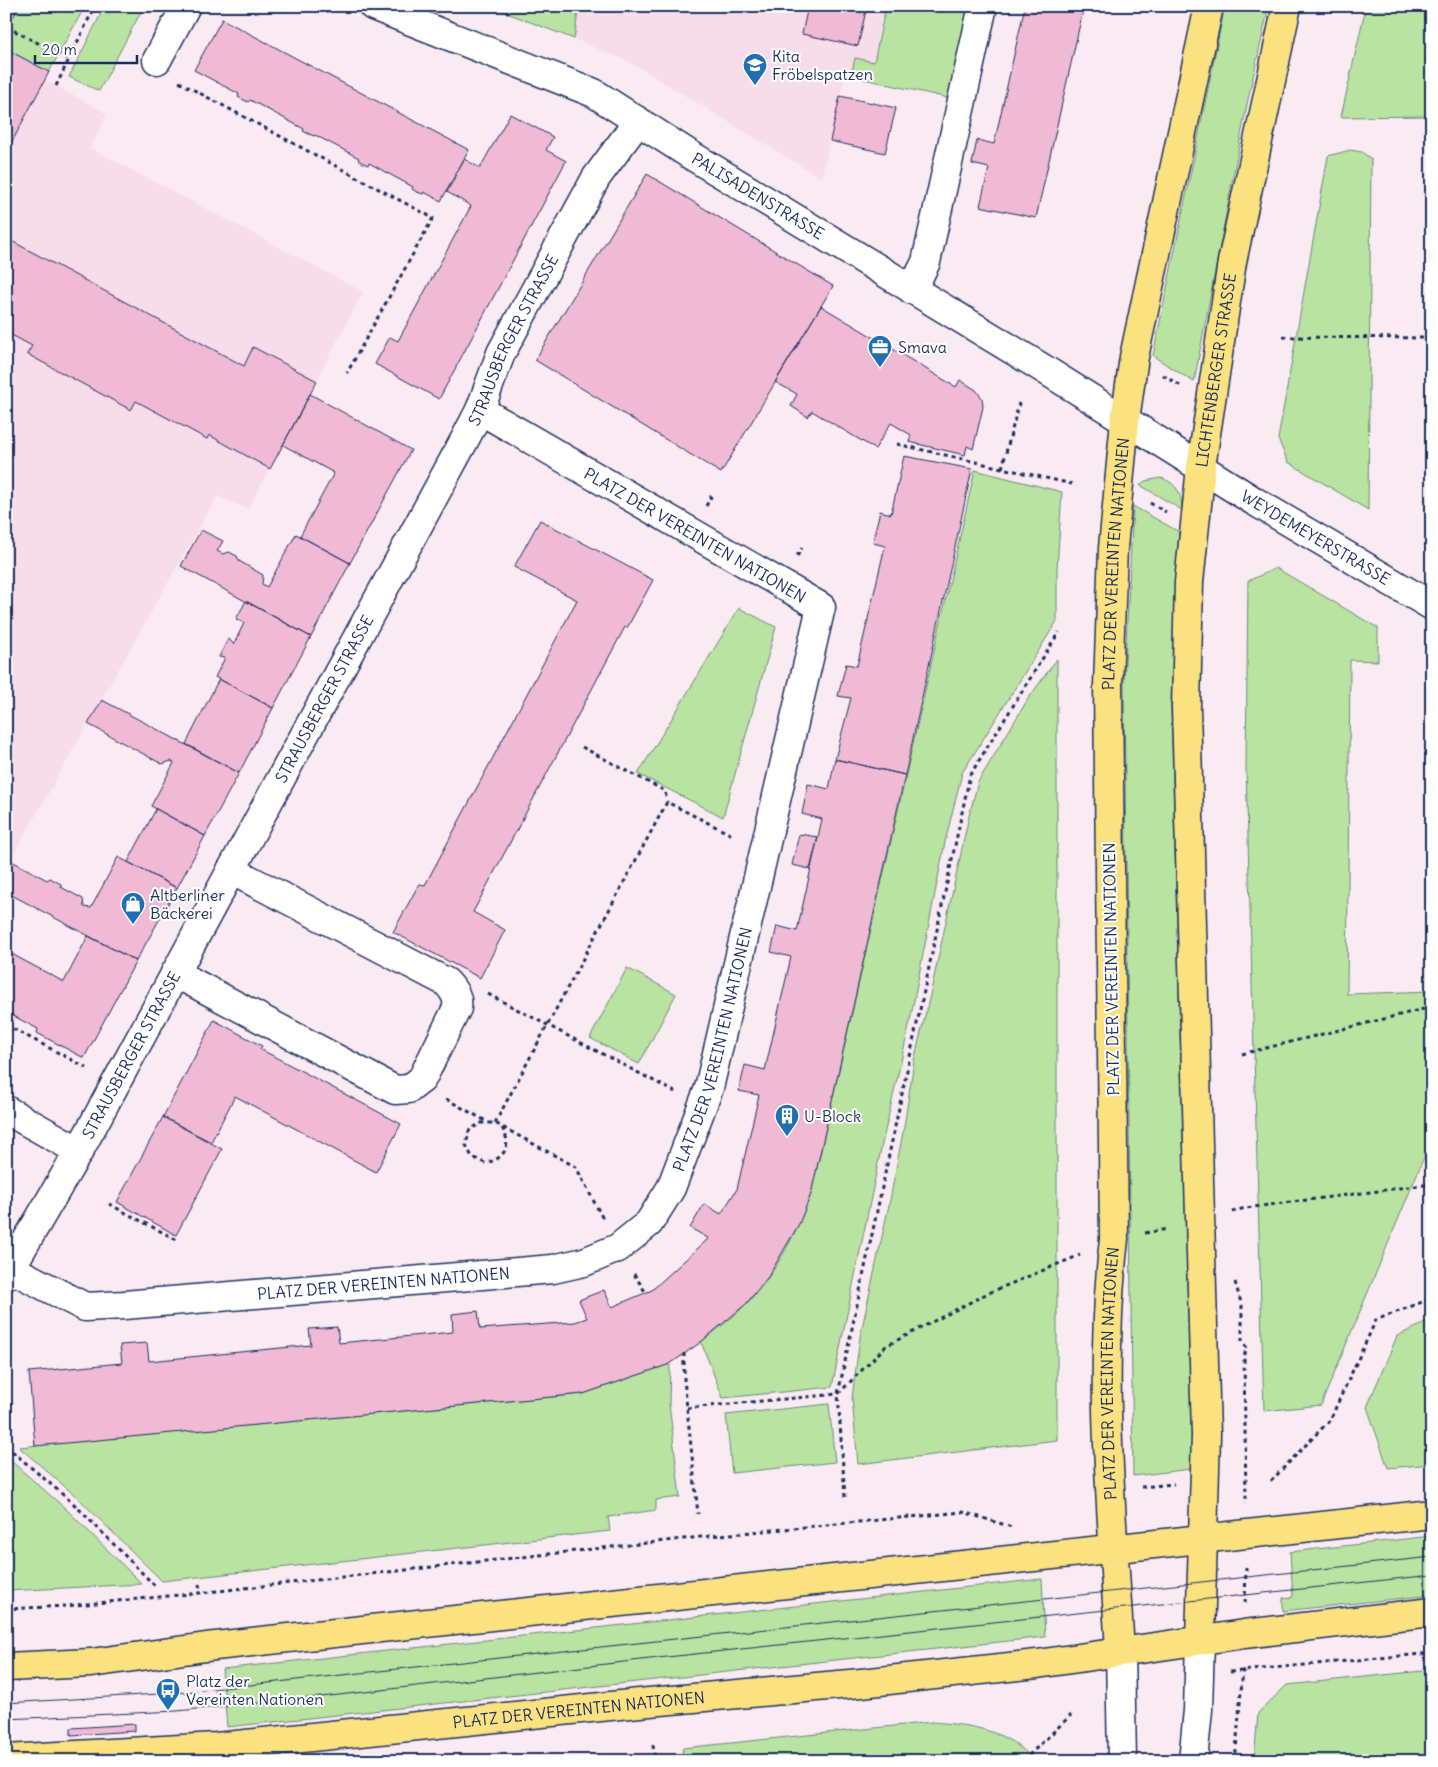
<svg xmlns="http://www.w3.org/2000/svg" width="1438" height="1767" font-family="Delius,sans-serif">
  <rect width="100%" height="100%" fill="#faeaf2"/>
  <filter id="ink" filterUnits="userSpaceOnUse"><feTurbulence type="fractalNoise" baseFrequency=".02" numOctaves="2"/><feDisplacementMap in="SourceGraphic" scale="10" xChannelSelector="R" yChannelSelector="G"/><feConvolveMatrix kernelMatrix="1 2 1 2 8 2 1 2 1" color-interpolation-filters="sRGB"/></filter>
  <g filter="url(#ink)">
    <path fill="#f7dce9" d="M 579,6 L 886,6 L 874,62 L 855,58 L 851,76 L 845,75 L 821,178 L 630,62 L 574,39 Z
      M 6,49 L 49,72 L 45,80 L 107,114 L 90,148 L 363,292 L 248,509 L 217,496 L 13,855 L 6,852 Z"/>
    <path fill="#b9e3a0" stroke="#6a897f" d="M 20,6 L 85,6 L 49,72 L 6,49 L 6,27 Z
      M 105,6 L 144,6 L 99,91 L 69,77 Z
      M 489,6 L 579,6 L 574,39 Z
      M 886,6 L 977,6 L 947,141 L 937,146 L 948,98 L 851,76 L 855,58 L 874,62 Z
      M 1225,6 L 1269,6 L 1247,104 L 1194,382 L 1153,356 Z
      M 1366,6 L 1432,6 L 1432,116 L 1341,117 Z
      M 1350,150 L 1362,152 L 1371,159 L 1368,510 L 1288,462 L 1278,439 L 1328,156 Z
      M 975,470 L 1062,492 L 1057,568 L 1057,621 L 962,773 L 945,842 L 908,1031 L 882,1144 L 832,1387 L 723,1398 L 701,1342 C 716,1330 733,1318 746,1304 C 776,1274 796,1233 811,1194 Z
      M 1161,478 C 1177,483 1182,494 1182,510 L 1140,485 L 1145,481 Z
      M 1133,506 L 1179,532 L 1175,583 L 1171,707 L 1192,1454 L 1191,1469 L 1133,1476 L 1124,682 Z
      M 1276,568 L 1378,628 L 1378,661 L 1350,660 L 1347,994 L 1432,991 L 1432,1138 L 1321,1405 L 1264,1411 L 1246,767 L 1248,581 Z
      M 739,608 L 776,627 L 723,817 L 638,774 Z
      M 1057,659 L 1057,1440 L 858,1464 L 852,1398 L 860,1337 L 889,1205 L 904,1127 L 914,1061 L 931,991 L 969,816 L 978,782 L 1028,699 Z
      M 627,968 L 676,994 L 639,1064 L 590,1038 Z
      M 1432,1320 L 1432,1464 L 1388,1468 L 1367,1407 L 1397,1336 Z
      M 670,1364 L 669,1403 L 680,1497 L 656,1500 L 656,1510 L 608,1517 L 610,1531 L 162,1581 L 78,1498 L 19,1447 L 583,1394 Z
      M 829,1404 L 835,1462 L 732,1473 L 726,1415 Z
      M 6,1460 L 11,1461 L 67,1510 L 142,1584 L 6,1591 Z
      M 1432,1536 L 1432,1595 L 1283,1611 L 1283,1598 L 1293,1597 L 1290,1552 Z
      M 1042,1579 L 1045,1637 L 227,1727 L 222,1669 Z
      M 1432,1670 L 1432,1761 L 1254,1761 L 1258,1713 L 1287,1685 Z
      M 932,1722 C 971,1725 1006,1729 1035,1761 L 681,1761 L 683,1748 Z"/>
    <path fill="#f0bad5" stroke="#1b2f5e" d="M 6,6 L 20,6 L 6,28 Z
      M 808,6 L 867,6 L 858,46 L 802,34 Z
      M 1025,6 L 1084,6 L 1036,218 L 980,206 L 989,168 L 972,164 L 977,140 L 994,144 Z
      M 222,19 L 469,150 L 441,201 L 424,192 L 423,194 L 417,192 L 412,189 L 413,187 L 369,163 L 368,165 L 363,163 L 358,160 L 359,158 L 315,135 L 314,136 L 309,134 L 303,131 L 304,129 L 250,100 L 248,102 L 238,97 L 239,94 L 194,70 Z
      M 6,49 L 49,72 L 6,153 Z
      M 840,96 L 896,108 L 885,153 L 830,141 Z
      M 510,114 L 553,137 L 546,150 L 566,161 L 439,399 L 375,364 L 390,337 L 398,341 L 471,206 L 447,192 L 464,159 L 480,168 Z
      M 647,174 L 833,286 L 721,473 L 535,360 Z
      M 6,238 L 244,366 L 253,347 L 317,381 L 270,469 L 209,435 L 207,439 L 136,401 L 131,410 L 27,354 L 32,346 L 6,332 Z
      M 821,306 L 956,387 L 960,380 L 976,390 L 982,398 L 983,407 L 973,449 L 967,446 L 965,455 L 909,442 L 911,435 L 891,423 L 875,449 L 812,411 L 808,417 L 791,406 L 797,394 L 775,382 Z
      M 310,394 L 411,450 L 350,563 L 300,536 L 334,473 L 283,445 Z
      M 904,456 L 972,469 L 905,775 L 835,759 L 851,698 L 838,696 L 846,664 L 857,666 L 885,546 L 873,543 L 876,527 L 880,511 L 891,514 Z
      M 540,520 L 653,580 L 627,628 L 625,627 L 473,912 L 505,930 L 480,978 L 393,932 L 419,884 L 425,885 L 577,600 L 514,567 Z
      M 201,530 L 223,541 L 217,551 L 223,554 L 229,552 L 237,556 L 239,561 L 263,575 L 262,584 L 267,587 L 296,534 L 350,563 L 311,637 L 181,566 Z
      M 246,601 L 311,637 L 273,708 L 215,677 L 225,658 L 219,657 L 228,639 L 234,644 L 244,623 L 236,619 Z
      M 219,679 L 273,708 L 239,773 L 186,744 Z
      M 102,700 L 239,773 L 205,836 L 151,806 L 174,763 L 171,761 L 162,764 L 88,724 Z
      M 835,759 L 905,775 L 811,1194 L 799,1224 L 768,1277 L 746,1304 L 701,1342 L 670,1364 L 583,1394 L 35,1446 L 29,1372 L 122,1363 L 120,1345 L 147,1343 L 149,1361 L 311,1345 L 309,1329 L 337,1327 L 339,1343 L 453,1332 L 452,1314 L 478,1311 L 480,1329 L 575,1322 L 587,1318 L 579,1300 L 604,1290 L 612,1307 L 652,1290 L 706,1241 L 708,1238 L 690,1228 L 704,1204 L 721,1214 L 737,1189 L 759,1095 L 739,1091 L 745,1065 L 765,1070 L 791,957 L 771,952 L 777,926 L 797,931 L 822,819 L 802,814 L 808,784 L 829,789 Z
      M 156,809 L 205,836 L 177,888 L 128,862 Z
      M 799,834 L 818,837 L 810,869 L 792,865 Z
      M 118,857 L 177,888 L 136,961 L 6,892 L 6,866 L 10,860 L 47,880 L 50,878 L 61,884 L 61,887 L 83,899 L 84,907 L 91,908 Z
      M 88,936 L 136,961 L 84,1058 L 37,1033 L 38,1029 L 6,1012 L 6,951 L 64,982 Z
      M 214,1020 L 262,1046 L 260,1049 L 401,1124 L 376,1172 L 235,1096 L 211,1142 L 163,1117 Z
      M 163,1117 L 222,1149 L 176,1235 L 117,1202 Z
      M 135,1724 L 135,1731 L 71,1735 L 71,1728 Z"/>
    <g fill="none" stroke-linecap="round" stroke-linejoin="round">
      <defs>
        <g id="minor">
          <path id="s1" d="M 373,6 L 594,93 L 689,154 L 1039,366 L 1254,501 L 1432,606"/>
          <path d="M 157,60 L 186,6"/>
          <path d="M 912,290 L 926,262 L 983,6"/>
          <path d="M 175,973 L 395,1090 L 409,1089 L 422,1079 L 457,1008 C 459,997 453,989 446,982 L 231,870"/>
          <path d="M 6,1110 L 79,1151"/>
          <path id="s2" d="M 10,1268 L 85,1307 L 124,1305 L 553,1269 L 584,1262 L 618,1248 L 649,1223 L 671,1188 L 709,1088 L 821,607 L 480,410"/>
          <path id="s3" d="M 6,1276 L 79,1151 L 465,439 L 480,410 L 501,353 L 596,178 L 638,121"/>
          <path d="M 1120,1651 L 1122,1761"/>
          <path d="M 1193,1761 L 1198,1710 L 1200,1640"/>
        </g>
        <g id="major">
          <path id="s4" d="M 1200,1640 L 1206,1435 L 1186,707 L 1189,582 L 1201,467 L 1232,262 L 1287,6"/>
          <path id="s5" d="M 1120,1651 C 1112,1514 1098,1376 1114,1239 L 1108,685 L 1113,548 L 1125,420 L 1134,357 L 1209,6"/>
          <path d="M 6,1667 L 91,1663 L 206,1647 L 1432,1514"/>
          <path id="s6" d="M 6,1759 L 216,1747 L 649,1702 L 861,1683 L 1037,1664 L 1244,1634 L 1432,1612"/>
        </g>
      </defs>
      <use href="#minor" stroke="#1b2f5e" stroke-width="31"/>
      <use href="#major" stroke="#1b2f5e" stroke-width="31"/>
      <path stroke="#1b2f5e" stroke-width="3" stroke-dasharray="4 4" stroke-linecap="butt" d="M 7,27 L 69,59
        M 179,82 L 433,218 L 347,373
        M 56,86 L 95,6
        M 1283,337 L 1432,338
        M 1163,375 L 1181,386
        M 897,444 L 1072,484
        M 1002,468 L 1019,403
        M 1150,503 L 1166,512
        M 706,506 L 713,493
        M 797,556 L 802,548
        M 582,747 L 665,791 L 667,802
        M 488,994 L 675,1092
        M 6,1025 L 87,1068
        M 1242,1054 L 1432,1007
        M 446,1099 L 486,1121
        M 495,1123 L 667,802 L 734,836
        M 502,1128 C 513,1145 504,1160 485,1163 L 472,1157 L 466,1145 L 469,1131 L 480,1123 L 495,1123 L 576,1167 L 603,1219
        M 109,1204 L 179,1241
        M 1232,1212 L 1245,1208 L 1432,1184
        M 1145,1233 L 1168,1229
        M 634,1274 L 646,1293
        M 1235,1282 L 1242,1306 L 1242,1341 L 1247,1348 L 1244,1356 L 1246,1503
        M 684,1353 L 684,1379 L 698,1514
        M 687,1408 L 838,1394 L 886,1346 L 986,1294 L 1080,1255
        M 6,1446 L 75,1505 L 157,1588
        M 1271,1481 L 1330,1420 L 1376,1320 L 1430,1299 L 1432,1295
        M 1141,1487 L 1174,1484
        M 845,1497 L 838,1394 L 970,775 L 1059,632
        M 199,1584 L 200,1593
        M 1245,1603 L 1246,1567
        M 6,1609 L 66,1606 L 200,1593 L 710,1536 L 963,1512 L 1012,1527
        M 1230,1672 L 1432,1653
        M 653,1745 L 655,1761
        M 1023,1761 L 1071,1715
        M 1235,1761 L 1243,1669"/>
      <use href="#minor" stroke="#fff" stroke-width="28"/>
      <use href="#major" stroke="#fbe180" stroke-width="28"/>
      <path stroke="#1b2f5e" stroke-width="1" d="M 6,1703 L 176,1693 L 1432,1557
        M 6,1719 L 177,1711 L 330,1696 L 658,1658 L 1432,1575"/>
    </g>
  </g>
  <defs>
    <symbol id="school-pin" viewBox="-11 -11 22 30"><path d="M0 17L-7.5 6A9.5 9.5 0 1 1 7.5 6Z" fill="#1f6fb2" stroke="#fff"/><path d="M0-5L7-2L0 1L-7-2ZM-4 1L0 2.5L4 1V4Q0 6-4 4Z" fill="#fff"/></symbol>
    <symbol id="office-pin" viewBox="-11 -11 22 30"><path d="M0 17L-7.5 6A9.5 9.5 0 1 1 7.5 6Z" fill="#1f6fb2" stroke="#fff"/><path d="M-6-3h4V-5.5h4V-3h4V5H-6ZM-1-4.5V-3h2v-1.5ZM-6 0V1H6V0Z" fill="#fff"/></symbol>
    <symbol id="shop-pin" viewBox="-11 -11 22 30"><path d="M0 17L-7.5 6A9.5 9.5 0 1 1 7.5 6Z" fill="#1f6fb2" stroke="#fff"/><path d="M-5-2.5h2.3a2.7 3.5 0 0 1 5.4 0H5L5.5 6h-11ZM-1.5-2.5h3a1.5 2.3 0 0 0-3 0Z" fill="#fff"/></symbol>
    <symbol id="building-pin" viewBox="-11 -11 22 30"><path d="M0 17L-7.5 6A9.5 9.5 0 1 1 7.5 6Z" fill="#1f6fb2" stroke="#fff"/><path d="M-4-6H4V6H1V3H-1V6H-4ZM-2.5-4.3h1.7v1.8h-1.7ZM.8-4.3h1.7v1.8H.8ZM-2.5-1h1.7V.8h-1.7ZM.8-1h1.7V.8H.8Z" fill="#fff"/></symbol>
    <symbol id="bus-pin" viewBox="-11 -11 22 30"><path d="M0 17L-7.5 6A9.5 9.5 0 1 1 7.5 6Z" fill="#1f6fb2" stroke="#fff"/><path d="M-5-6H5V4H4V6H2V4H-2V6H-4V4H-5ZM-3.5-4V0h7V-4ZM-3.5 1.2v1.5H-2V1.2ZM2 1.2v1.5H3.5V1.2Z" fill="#fff"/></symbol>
  </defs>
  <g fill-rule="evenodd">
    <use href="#school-pin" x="741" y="51" width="28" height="38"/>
    <use href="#office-pin" x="866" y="333" width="28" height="38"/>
    <use href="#shop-pin" x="119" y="890" width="28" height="38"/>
    <use href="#building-pin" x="773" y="1102" width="28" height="38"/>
    <use href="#bus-pin" x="154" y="1676" width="28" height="38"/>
  </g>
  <g text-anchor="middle" stroke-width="4" stroke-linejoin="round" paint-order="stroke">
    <g font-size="16" fill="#1b2f5e" stroke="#fff" text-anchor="start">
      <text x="772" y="62">Kita<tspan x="772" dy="18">Fröbelspatzen</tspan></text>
      <text x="898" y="353">Smava</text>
      <text x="150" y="901">Altberliner<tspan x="150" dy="18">Bäckerei</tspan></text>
      <text x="804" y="1122">U-Block</text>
      <text x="186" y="1687">Platz der<tspan x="186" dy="18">Vereinten Nationen</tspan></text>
    </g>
    <g font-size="16" fill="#1b2f5e" stroke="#fff">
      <text dy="6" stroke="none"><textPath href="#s1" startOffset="431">PALISADENSTRASSE</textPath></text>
      <text dy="6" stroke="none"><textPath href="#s3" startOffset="1065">STRAUSBERGER STRASSE</textPath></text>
      <text dy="6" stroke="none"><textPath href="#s4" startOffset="1272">LICHTENBERGER STRASSE</textPath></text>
      <text transform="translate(695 535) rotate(30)" y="6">PLATZ DER VEREINTEN NATIONEN</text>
      <text dy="6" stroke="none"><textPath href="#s1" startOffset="1085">WEYDEMEYERSTRASSE</textPath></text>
      <text dy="6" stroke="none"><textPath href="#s5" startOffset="1088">PLATZ DER VEREINTEN NATIONEN</textPath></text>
      <text dy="6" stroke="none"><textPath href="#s3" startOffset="659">STRAUSBERGER STRASSE</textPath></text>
      <text transform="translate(1111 969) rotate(-91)" y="6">PLATZ DER VEREINTEN NATIONEN</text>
      <text dy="6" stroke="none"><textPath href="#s2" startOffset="849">PLATZ DER VEREINTEN NATIONEN</textPath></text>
      <text dy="6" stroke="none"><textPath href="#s3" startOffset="254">STRAUSBERGER STRASSE</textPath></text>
      <text dy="6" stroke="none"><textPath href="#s2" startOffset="384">PLATZ DER VEREINTEN NATIONEN</textPath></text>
      <text dy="6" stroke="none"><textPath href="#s5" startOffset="278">PLATZ DER VEREINTEN NATIONEN</textPath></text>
      <text dy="6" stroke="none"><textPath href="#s6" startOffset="575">PLATZ DER VEREINTEN NATIONEN</textPath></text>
    </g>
  </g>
  <rect width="1438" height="1767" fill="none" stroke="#fff" stroke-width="25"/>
  <rect x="12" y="12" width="1413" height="1742" fill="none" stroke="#1b2f5e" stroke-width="2" filter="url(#ink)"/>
  <path d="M35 55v8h102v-8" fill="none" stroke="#1b2f5e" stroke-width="2.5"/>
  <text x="42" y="55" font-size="15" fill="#1b2f5e" stroke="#ffffff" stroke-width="4" paint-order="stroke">20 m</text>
</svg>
